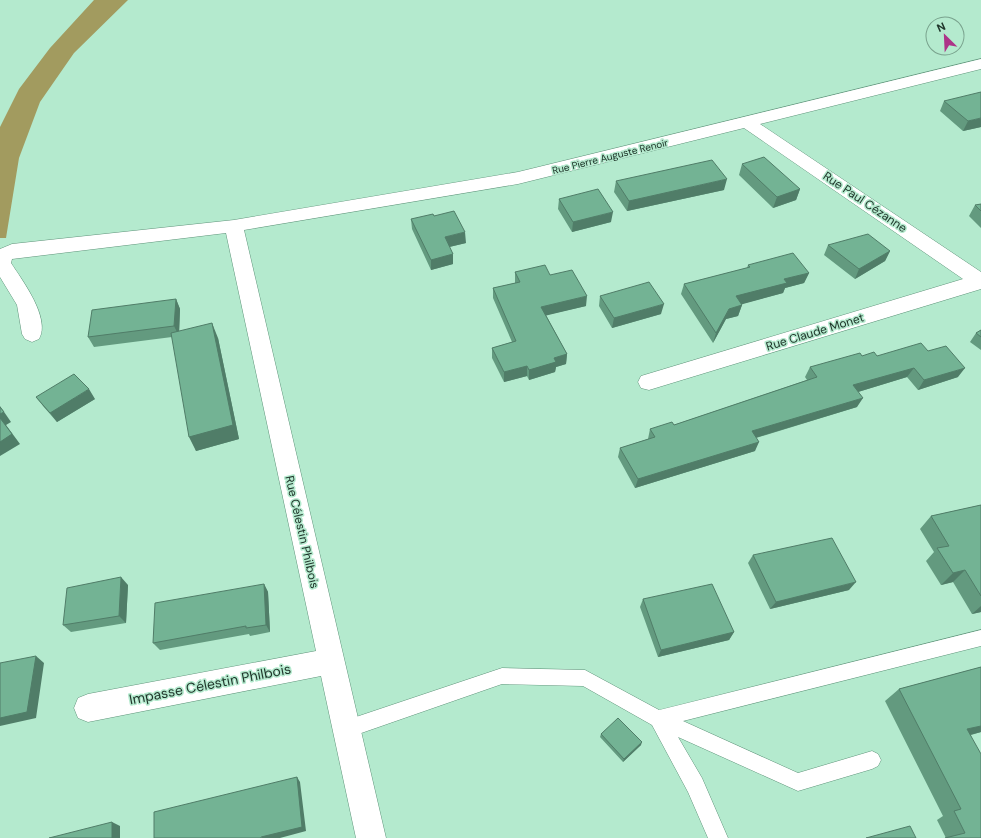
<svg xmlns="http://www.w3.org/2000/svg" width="981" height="838" font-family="'DM Sans',sans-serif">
  <rect width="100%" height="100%" fill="#b4eace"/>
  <path fill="#a29b5f" d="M 94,0 L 128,0 L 74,53 L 40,102 L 19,158 L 6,238 L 0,238 L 0,127 L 19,89 L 50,48 Z"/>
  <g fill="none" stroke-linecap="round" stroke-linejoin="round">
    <defs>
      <path id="service" d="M 981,630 L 981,646 L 683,721 L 798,773 L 872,751 L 878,754 L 881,760 L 878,766 L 872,769 L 798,791 L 678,737 L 702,778 L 728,838 L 708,838 L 688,792 L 652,725 L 583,686 L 502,684 L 347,738 L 341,735 L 338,729 L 341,723 L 347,720 L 502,668 L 585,670 L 659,710 Z"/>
      <path id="minor" d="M 981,59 L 981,69 L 760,124 L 981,272 L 981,289 L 649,390 L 641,388 L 638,382 L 641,376 L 963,279 L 744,128 L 518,184 L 244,230 L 386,838 L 356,838 L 321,676 L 88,722 L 78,718 L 74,708 L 78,698 L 88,694 L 316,651 L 226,233 L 12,259 L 11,263 C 22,280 51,318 39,339 L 32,342 L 25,339 L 22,334 L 17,305 L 0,277 L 0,249 L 12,244 L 234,220 L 518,172 Z"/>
    </defs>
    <use href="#service" stroke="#60947b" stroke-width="1"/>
    <use href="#minor" stroke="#60947b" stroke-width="1"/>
    <use href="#service" fill="#fff" fill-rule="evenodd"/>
    <use href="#minor" fill="#fff" fill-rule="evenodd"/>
  </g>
  <path fill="#639a7f" d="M 944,101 L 981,127 L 963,131 L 940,111 Z
    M 742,164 L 800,189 L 796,200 L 773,208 L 739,175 Z
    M 616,181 L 724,190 L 627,211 L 614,192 Z
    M 559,199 L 611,222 L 572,232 L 558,209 Z
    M 981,204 L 981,228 L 969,216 L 975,205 Z
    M 411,219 L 466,243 L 449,247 L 453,264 L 431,270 L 412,229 Z
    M 828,245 L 890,251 L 885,261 L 855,279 L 824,255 Z
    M 748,265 L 809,273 L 804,283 L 785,288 L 783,293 L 741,304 L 742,305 L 738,316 L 726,319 L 713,343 L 681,294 L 684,284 L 747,268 Z
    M 515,272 L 550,275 L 586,306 L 546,315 L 567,354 L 566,364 L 556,367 L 555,372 L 529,380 L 527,376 L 504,382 L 492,358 L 492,348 L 512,342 L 493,298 L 493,288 L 515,283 Z
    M 600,296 L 661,314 L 612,328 L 599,306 Z
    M 176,299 L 180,309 L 179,331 L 218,338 L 239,439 L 196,451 L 172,337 L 94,347 L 88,337 Z
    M 981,330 L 981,350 L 970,342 L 976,333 Z
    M 928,351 L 958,377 L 918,390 L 907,377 L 858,392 L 857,407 L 756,438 L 755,451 L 635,488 L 618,457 L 620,448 L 648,439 L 650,429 L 674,425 L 807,380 L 805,377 L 810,367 L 862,356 L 877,356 Z
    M 36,397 L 95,399 L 57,422 L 43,406 Z
    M 981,505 L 981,612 L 972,614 L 953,582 L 941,585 L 926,561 L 934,552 L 920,529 L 931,516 Z
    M 753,555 L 849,590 L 770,609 L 748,563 Z
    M 264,584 L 268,592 L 270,632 L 250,636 L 249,634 L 160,650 L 153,643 Z
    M 128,585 L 126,623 L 71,632 L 63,625 Z
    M 643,599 L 734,632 L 729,640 L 658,657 L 640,607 Z
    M 981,667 L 981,732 L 971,735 L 981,838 L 946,838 L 937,820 L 943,816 L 885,701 L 899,689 Z
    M 601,734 L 641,745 L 623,762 L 600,737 Z"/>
  <path fill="#507d68" d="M 981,118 L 981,127 L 963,131 L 968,121 Z
    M 727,179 L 724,190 L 627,211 L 629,201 Z
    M 800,189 L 796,200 L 773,208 L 777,197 Z
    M 613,212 L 611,222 L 572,232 L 573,222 Z
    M 465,232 L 466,243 L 445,248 L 445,237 Z
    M 890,251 L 885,261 L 855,279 L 859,269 Z
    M 453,254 L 453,264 L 431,270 L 431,260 Z
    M 809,273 L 804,283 L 785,288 L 783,293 L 732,307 L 736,296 L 784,279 Z
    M 587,296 L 586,306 L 540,317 L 541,307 Z
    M 176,299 L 180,309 L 179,336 L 174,326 Z
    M 664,304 L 661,314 L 612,328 L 614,318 Z
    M 742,305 L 738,316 L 726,319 L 713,343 L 716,333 L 729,309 Z
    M 212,323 L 218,338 L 239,439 L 196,451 L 189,437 Z
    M 567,354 L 566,364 L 556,367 L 555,372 L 529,380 L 529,370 L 554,358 Z
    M 527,366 L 527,376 L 504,382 L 504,372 Z
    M 914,368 L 907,377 L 848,395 L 853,385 Z
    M 965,368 L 958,377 L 918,390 L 924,380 Z
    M 89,389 L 95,399 L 57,422 L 50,413 Z
    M 863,398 L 857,407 L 748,440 L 752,431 Z
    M 0,406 L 11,422 L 6,425 L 20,444 L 0,456 Z
    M 759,442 L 755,451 L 635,488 L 638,479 Z
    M 965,570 L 953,582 L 941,585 L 953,573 Z
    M 121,577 L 128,585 L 126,623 L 119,616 Z
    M 856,582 L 849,590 L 770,609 L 776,602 Z
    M 264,584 L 268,592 L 270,632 L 266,625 Z
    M 981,606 L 981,612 L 972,614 Z
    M 734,632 L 729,640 L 658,657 L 661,650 Z
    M 36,656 L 44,663 L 36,718 L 0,726 L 0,718 Z
    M 981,726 L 981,732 L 950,740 L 967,729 Z
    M 642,742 L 641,745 L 623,762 L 624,759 Z
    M 297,777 L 300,782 L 306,831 L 280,838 L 261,838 Z
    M 112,822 L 120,826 L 120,838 L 112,838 Z"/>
  <path fill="#73b394" stroke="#507d68" d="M 981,92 L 981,118 L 968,121 L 944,101 Z
    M 764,157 L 800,189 L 777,197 L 742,164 Z
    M 712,160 L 727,179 L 629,201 L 616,181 Z
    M 598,189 L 613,212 L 573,222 L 559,199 Z
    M 981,204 L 981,211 L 975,205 Z
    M 454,211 L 465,232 L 445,237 L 453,254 L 431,260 L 411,219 L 433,214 L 434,216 Z
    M 868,234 L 890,251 L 859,269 L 828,245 Z
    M 793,253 L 809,273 L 784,279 L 787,283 L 736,296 L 742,305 L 729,309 L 716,333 L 684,284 L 750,267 L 748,265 Z
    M 545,265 L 550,275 L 572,270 L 587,296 L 541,307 L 567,354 L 554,358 L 556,362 L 529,370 L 527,366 L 504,372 L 492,348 L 516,341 L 493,288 L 520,282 L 515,272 Z
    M 649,282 L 664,304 L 614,318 L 600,296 Z
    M 176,299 L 174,326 L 88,337 L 92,310 Z
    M 212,323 L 233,425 L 189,437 L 171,333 Z
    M 981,330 L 981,337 L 976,333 Z
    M 921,343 L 928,351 L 946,346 L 965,368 L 924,380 L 914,368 L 853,385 L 863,398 L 752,431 L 759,442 L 638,479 L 620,448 L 655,437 L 650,429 L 672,422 L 674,425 L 817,377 L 810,367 L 860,353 L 862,356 L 874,352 L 877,356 Z
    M 74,374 L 89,389 L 50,413 L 36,397 Z
    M 0,407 L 4,412 L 0,414 Z
    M 0,418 L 12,434 L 0,442 Z
    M 981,505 L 981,596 L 965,570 L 953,573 L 937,548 L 949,546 L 931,516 Z
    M 832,538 L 856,582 L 776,602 L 753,555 Z
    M 121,577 L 119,616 L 63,625 L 67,588 Z
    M 264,584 L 266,625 L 246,628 L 246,626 L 153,643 L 155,603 Z
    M 712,584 L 734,632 L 661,650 L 643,599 Z
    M 36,656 L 27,712 L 0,718 L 0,663 Z
    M 981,667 L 981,726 L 967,729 L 981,754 L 981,838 L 945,838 L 965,833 L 954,811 L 961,809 L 899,689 Z
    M 618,718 L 642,742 L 624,759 L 601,734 Z
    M 297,777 L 302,827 L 261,837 L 261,838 L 154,838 L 154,812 Z
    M 112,822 L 112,838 L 49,838 Z
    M 910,826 L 916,838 L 866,838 Z"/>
  <g text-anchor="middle" stroke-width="3" stroke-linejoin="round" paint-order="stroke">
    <g font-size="10" fill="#20362b" stroke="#b4eace">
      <text transform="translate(610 156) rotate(-14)" y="4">Rue Pierre Auguste Renoir</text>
    </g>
    <g font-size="12" fill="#20362b" stroke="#b4eace">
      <text transform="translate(865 202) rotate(34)" y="4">Rue Paul Cézanne</text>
      <text transform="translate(815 332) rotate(-17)" y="4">Rue Claude Monet</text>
      <text transform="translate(302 532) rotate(77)" y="4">Rue Célestin Philbois</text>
    </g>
    <g font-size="14" fill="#20362b" stroke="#b4eace">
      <text transform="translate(210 684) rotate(-11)" y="5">Impasse Célestin Philbois</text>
    </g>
  </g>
  <g transform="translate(945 36) rotate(336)"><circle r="19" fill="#b4eace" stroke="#79a28d"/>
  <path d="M0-3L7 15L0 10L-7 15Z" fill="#ad3488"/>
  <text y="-6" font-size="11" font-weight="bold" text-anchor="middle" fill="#20362b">N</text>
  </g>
</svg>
